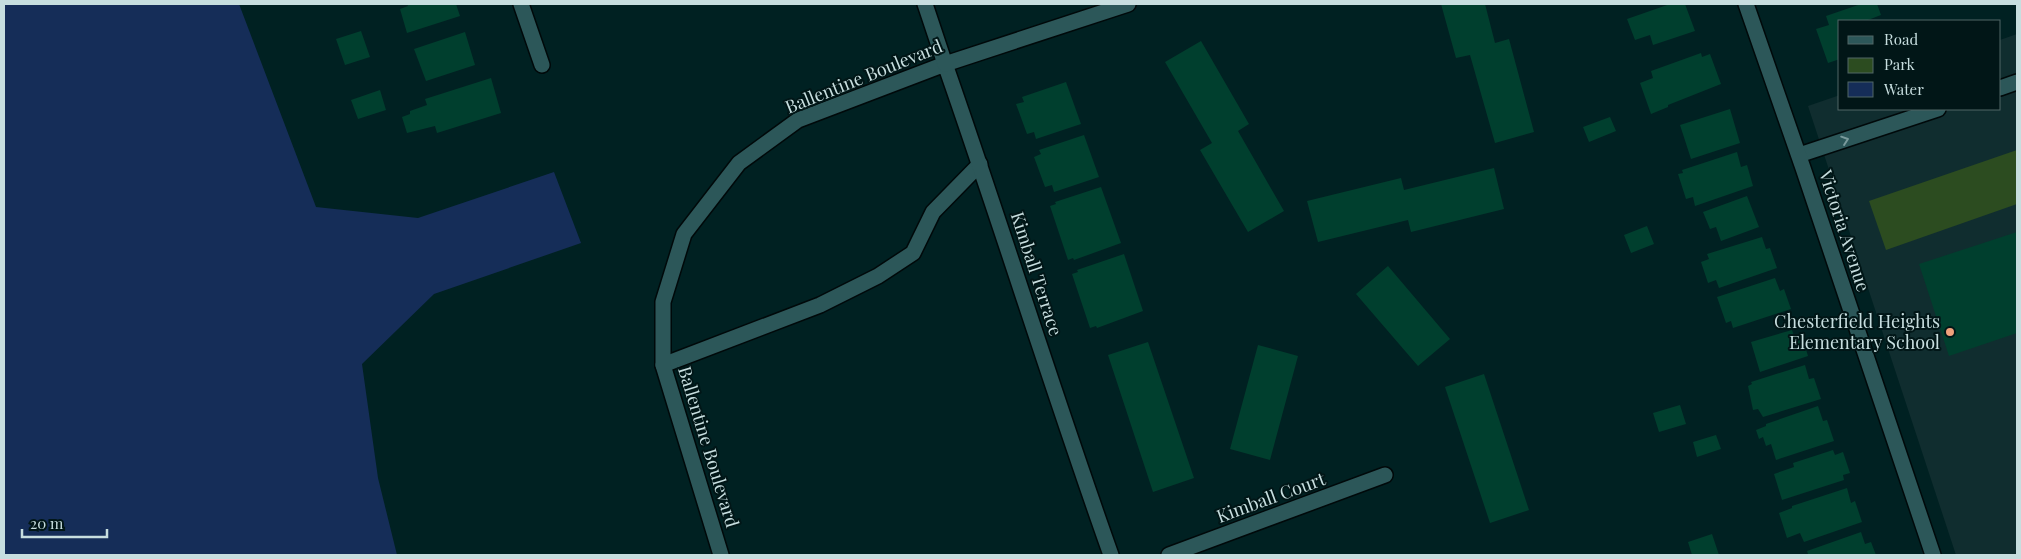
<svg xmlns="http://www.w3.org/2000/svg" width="2021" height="559" font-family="'Playfair Display',serif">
  <rect width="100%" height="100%" fill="#002122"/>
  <path fill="#102d2f" d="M 2017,34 L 2017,555 L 1956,555 L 1808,106 L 1840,95 L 1840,109 L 2000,109 L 2000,40 Z"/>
  <path fill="#2c4c20" d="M 2017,150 L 2017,204 L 1886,250 L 1869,201 Z"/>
  <path fill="#152d58" d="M 4,4 L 239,4 L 316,207 L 418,218 L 554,172 L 581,243 L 434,294 L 362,364 L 378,478 L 397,555 L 4,555 Z"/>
  <path fill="#003f2e" d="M 407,4 L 456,4 L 460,16 L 407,33 L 400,9 L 408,6 Z
    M 1441,4 L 1485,4 L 1495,43 L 1509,39 L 1534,132 L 1495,143 L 1470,55 L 1456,58 Z
    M 1670,4 L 1685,4 L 1695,31 L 1653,45 L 1650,35 L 1635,40 L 1627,19 Z
    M 1861,4 L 1877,4 L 1881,15 L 1868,20 L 1868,21 L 1840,21 L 1840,59 L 1828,63 L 1816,29 L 1829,25 L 1826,16 Z
    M 361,31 L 370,57 L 345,65 L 336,39 Z
    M 465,32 L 475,65 L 426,81 L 414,49 Z
    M 1201,41 L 1249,124 L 1238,131 L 1284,211 L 1248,232 L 1200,150 L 1212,143 L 1165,62 Z
    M 1701,53 L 1702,57 L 1710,54 L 1721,84 L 1668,105 L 1668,107 L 1651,114 L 1640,83 L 1653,78 L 1651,71 Z
    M 491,78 L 501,113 L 437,133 L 435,126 L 407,133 L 402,117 L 410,114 L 410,111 L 427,105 L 425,99 Z
    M 1066,82 L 1081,124 L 1036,139 L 1034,132 L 1027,134 L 1016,104 L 1024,102 L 1022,97 Z
    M 380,90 L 386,110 L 358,119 L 351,100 Z
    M 1730,109 L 1740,143 L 1691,159 L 1680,125 Z
    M 1610,117 L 1616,131 L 1589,142 L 1583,127 Z
    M 1084,135 L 1099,177 L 1054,192 L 1052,185 L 1045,187 L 1034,157 L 1041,154 L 1039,150 Z
    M 1737,152 L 1741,167 L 1747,165 L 1753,186 L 1695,206 L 1693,197 L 1686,199 L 1678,174 L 1683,173 L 1682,170 Z
    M 1494,168 L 1504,209 L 1411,232 L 1408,220 L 1318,242 L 1307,201 L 1401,178 L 1404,190 Z
    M 1101,187 L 1121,243 L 1074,260 L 1073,258 L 1068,260 L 1050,206 L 1056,204 L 1055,202 Z
    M 1747,196 L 1759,227 L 1721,241 L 1716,227 L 1710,229 L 1703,212 Z
    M 1647,226 L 1654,244 L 1631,253 L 1624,235 Z
    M 2017,232 L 2017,333 L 1949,356 L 1919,264 Z
    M 1762,237 L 1766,249 L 1770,248 L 1777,268 L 1719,288 L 1716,280 L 1708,283 L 1701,262 L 1709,259 L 1707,254 Z
    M 1124,254 L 1143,311 L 1097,328 L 1096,326 L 1090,328 L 1072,274 L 1078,272 L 1077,270 Z
    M 1388,266 L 1450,339 L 1418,366 L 1356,294 Z
    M 1775,278 L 1780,291 L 1784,289 L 1791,309 L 1733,328 L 1731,321 L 1726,323 L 1717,297 Z
    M 1792,330 L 1794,336 L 1801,333 L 1808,356 L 1760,372 L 1751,342 Z
    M 1148,342 L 1194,478 L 1153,492 L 1108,355 Z
    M 1258,345 L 1298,356 L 1270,460 L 1230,449 Z
    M 1805,365 L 1809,379 L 1814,378 L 1821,399 L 1763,417 L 1758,409 L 1753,410 L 1748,386 L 1752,384 L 1751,382 Z
    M 1484,374 L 1529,510 L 1490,523 L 1445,387 Z
    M 1680,405 L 1686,424 L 1659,432 L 1653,413 Z
    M 1818,406 L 1823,421 L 1827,420 L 1834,441 L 1776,460 L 1771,444 L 1766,446 L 1763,437 L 1759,439 L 1756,430 L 1766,426 L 1766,424 Z
    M 1716,435 L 1721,449 L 1697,457 L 1693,442 Z
    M 1833,450 L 1835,455 L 1843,452 L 1850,473 L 1843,475 L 1844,480 L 1782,500 L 1774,474 L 1794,467 L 1793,463 Z
    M 1847,488 L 1851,503 L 1855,501 L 1862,522 L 1804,542 L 1800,533 L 1787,538 L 1779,513 L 1792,508 L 1792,506 Z
    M 1861,532 L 1865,544 L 1871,542 L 1876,555 L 1804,555 L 1808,554 L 1807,551 Z
    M 1712,534 L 1719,555 L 1692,555 L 1688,542 Z"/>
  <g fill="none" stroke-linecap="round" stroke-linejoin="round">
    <defs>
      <path id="lane" d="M 2000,88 L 2017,82
        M 1799,155 L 1938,109
        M 663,365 L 820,305 L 878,276 L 913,253 L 933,212 L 980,164"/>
      <path id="street" d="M 521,4 L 542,65
        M 1746,4 L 1803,168 L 1933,555
        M 721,555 L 663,365 L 663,302 L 684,234 L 739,163 L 798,120 L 945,64 C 1002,227 1053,392 1111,555
        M 1169,555 L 1385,475"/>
      <path id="secondary" d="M 925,4 L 945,64 L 1128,4"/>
    </defs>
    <use href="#lane" stroke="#00090a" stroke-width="18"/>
    <use href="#street" stroke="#00090a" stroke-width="18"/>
    <use href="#secondary" stroke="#00090a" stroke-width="18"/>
    <use href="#lane" stroke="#2c5759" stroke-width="15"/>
    <use href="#street" stroke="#2c5759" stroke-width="15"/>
    <use href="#secondary" stroke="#2c5759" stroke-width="15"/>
  </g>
  <defs><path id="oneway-chevron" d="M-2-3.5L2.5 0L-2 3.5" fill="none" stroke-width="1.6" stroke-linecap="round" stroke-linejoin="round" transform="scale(1.25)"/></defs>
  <use stroke="#7a9a9c" href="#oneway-chevron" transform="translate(1845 140) rotate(-19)"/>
  <circle fill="#f1a17c" stroke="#011617" stroke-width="2" cx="1950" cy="332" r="5"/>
  <g text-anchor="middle" stroke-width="4" stroke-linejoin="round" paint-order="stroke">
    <g font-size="18" fill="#c7dedf" stroke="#011617">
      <text transform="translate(864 77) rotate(-22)" y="6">Ballentine Boulevard</text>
      <text transform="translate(1844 231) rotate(72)" y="6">Victoria Avenue</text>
      <text transform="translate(1036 274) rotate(72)" y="6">Kimball Terrace</text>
      <text transform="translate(708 447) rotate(73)" y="6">Ballentine Boulevard</text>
      <text transform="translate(1271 498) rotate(-20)" y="6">Kimball Court</text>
    </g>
    <g font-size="18" fill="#c7dedf" stroke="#011617" text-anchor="end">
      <text x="1940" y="328">Chesterfield Heights<tspan x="1940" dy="21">Elementary School</tspan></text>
    </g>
  </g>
  <rect width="2021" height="559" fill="none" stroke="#c7dedf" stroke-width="10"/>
  <rect x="1838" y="20" width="162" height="90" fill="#011617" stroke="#506667"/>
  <rect x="1848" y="36" width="25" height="8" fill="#2c5759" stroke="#506667"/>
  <text x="1884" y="45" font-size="15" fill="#c7dedf">Road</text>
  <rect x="1848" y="58" width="25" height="15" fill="#2c4c20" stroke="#506667"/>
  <text x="1884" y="70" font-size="15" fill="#c7dedf">Park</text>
  <rect x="1848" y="82" width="25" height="15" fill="#152d58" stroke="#506667"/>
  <text x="1884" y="95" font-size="15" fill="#c7dedf">Water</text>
  <path d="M22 529v8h85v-8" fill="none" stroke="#c7dedf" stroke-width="2.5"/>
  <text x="30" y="529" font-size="15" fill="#c7dedf" stroke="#011617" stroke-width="4" paint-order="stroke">20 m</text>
</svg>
